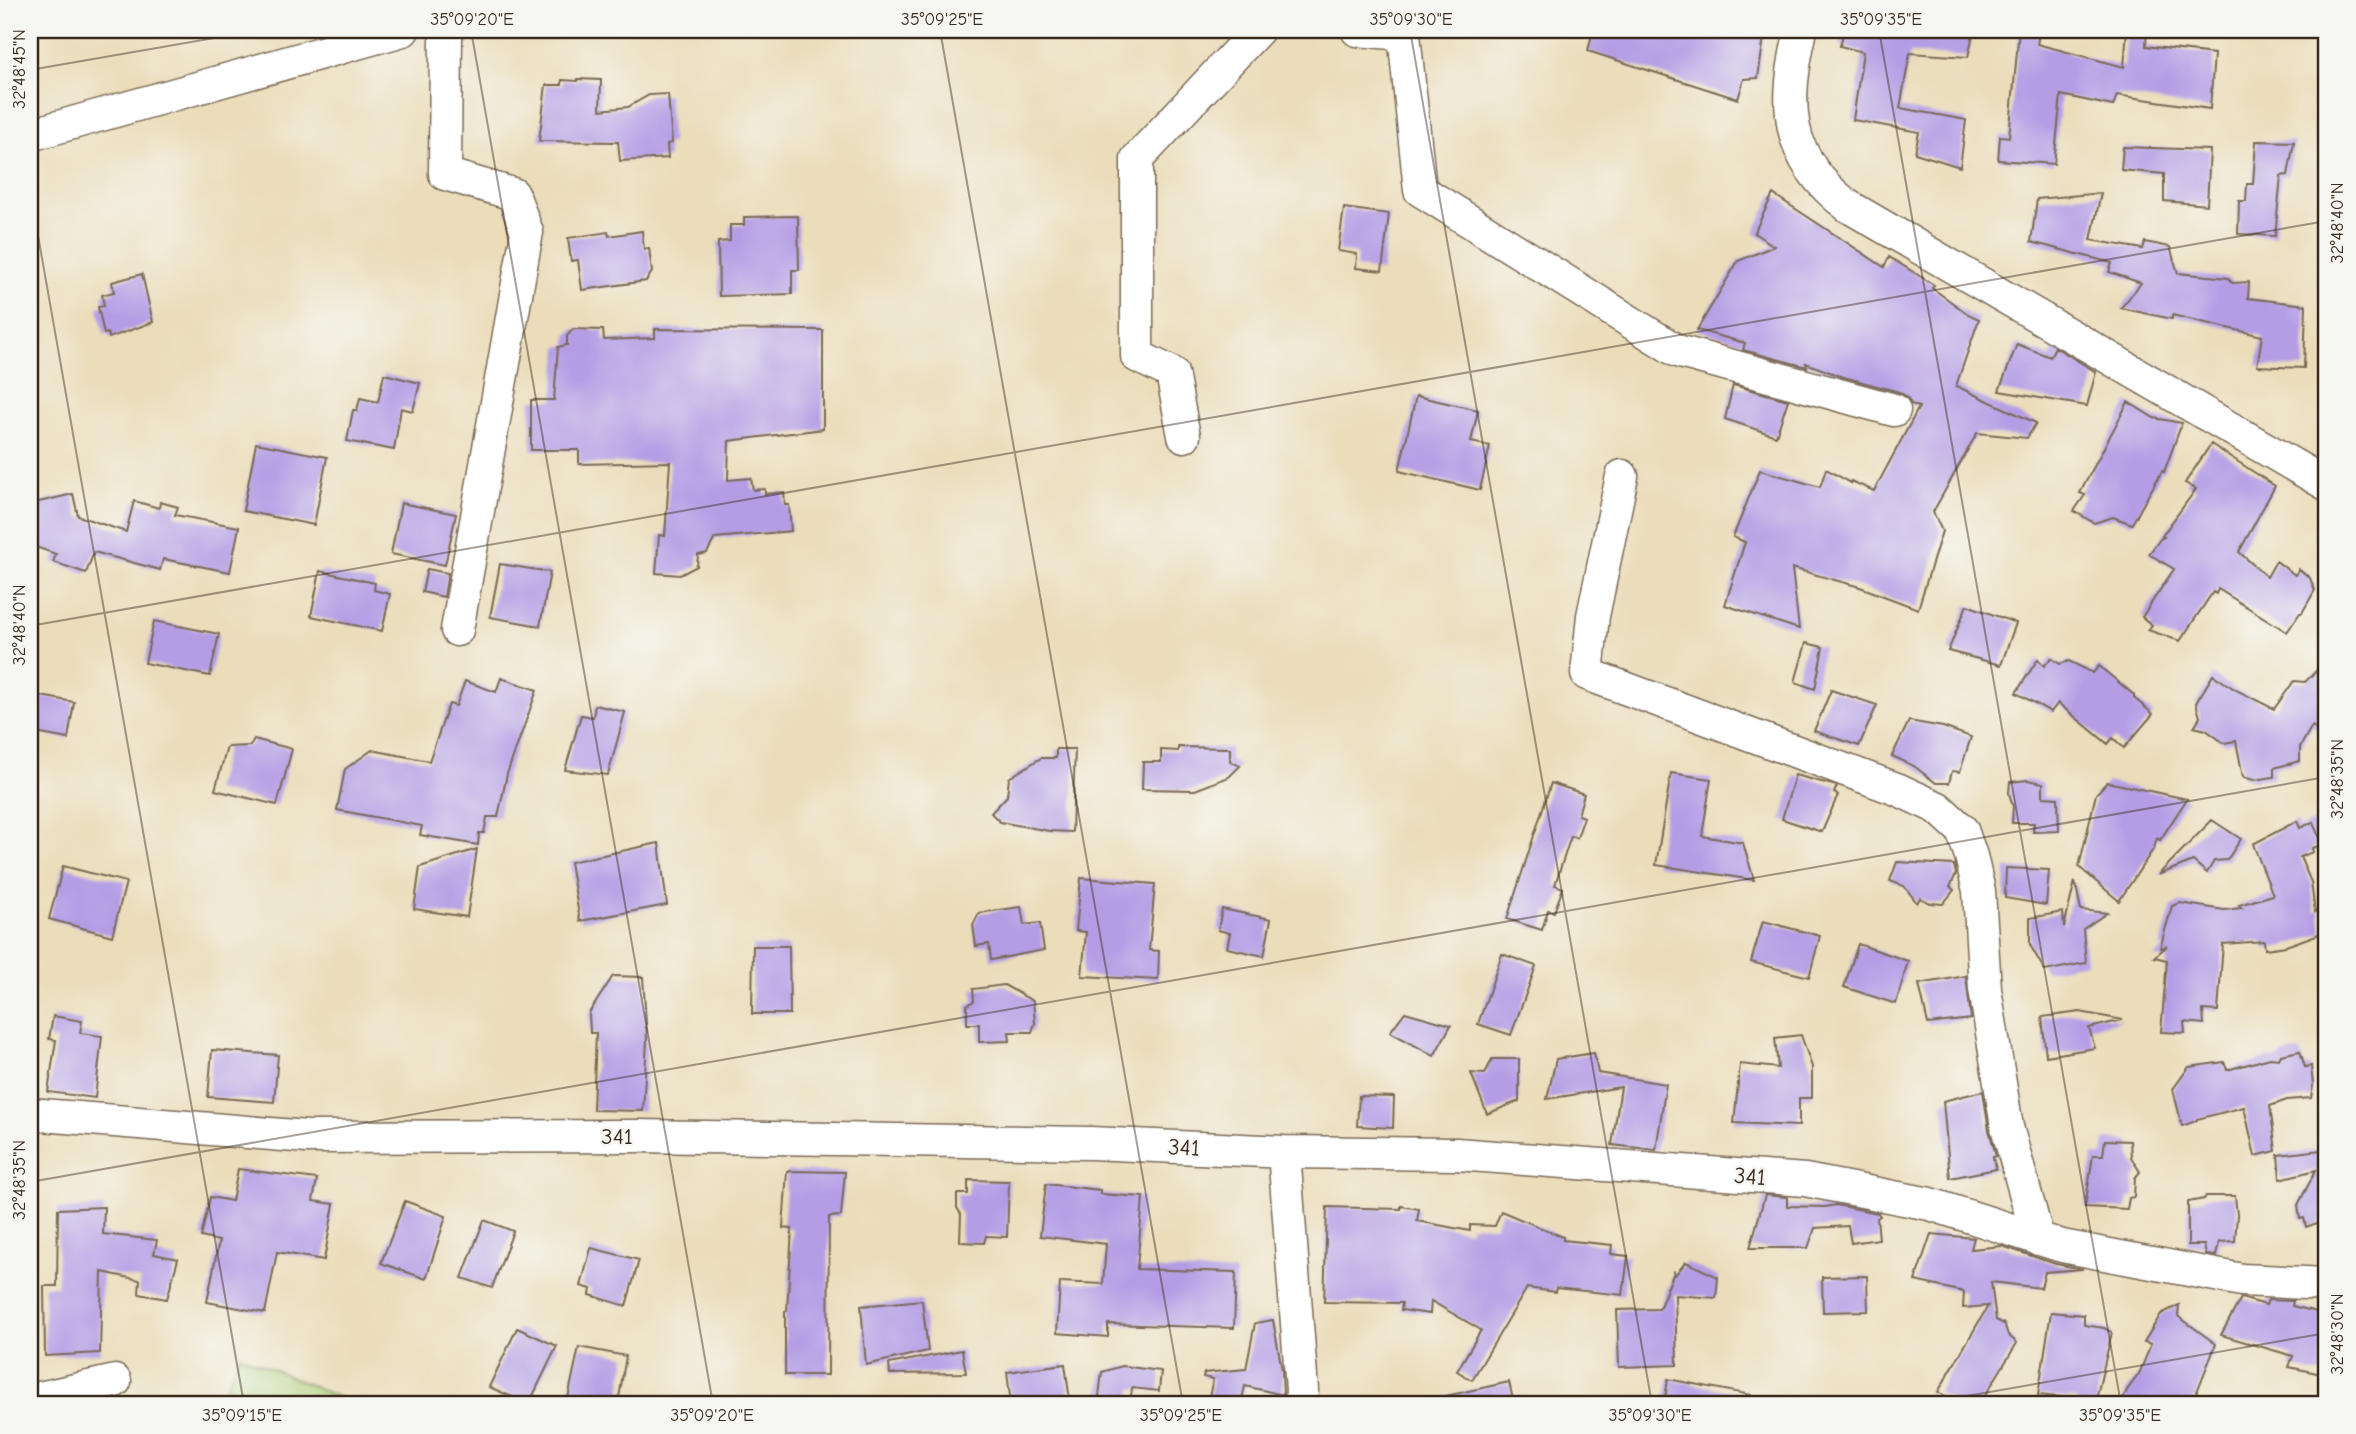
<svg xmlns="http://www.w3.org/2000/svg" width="2356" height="1434" font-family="'Comic Neue',sans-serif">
  <rect width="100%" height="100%" fill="#f6f6f2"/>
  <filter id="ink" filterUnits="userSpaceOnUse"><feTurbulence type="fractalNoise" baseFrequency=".0143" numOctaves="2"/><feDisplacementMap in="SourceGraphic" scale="14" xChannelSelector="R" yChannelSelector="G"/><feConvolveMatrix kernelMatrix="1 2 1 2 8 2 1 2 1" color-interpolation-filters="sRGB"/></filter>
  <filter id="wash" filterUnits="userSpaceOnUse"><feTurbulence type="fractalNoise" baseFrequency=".00686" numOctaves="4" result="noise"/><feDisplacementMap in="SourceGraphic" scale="28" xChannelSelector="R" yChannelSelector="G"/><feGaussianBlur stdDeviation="1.57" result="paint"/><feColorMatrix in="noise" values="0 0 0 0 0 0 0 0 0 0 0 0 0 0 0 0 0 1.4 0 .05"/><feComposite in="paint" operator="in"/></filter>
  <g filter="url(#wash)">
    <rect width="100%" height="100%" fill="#ebddba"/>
    <path fill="#aecd75" stroke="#747c4a" stroke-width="2" d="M 240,1355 L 354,1404 L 218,1404 Z"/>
    <g id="blocks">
      <path fill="#b49de5" d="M 1593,30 L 1765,30 L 1758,78 L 1744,79 L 1738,99 L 1588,51 Z
        M 1844,30 L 1974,30 L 1968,57 L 1910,53 L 1900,108 L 1966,120 L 1960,167 L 1915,153 L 1919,132 L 1853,120 L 1863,52 L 1840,46 Z
        M 2019,30 L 2040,30 L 2037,44 L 2124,67 L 2127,30 L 2147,30 L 2146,46 L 2214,54 L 2210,109 L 2117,95 L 2113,106 L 2061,95 L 2054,164 L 1998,160 L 2000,136 L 2009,137 Z
        M 578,79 L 601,80 L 600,110 L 628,107 L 649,95 L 668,94 L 672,143 L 667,144 L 668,158 L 620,161 L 618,142 L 539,141 L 546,85 L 562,85 L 562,80 L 578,81 Z
        M 2256,141 L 2294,142 L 2288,175 L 2281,176 L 2275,236 L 2238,234 L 2239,201 L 2246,201 L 2247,184 L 2253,184 Z
        M 2123,147 L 2210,150 L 2207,205 L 2164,201 L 2164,174 L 2121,170 Z
        M 2101,193 L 2091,240 L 2143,249 L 2145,242 L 2170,247 L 2178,273 L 2228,278 L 2232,283 L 2249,282 L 2248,298 L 2306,305 L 2304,368 L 2257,366 L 2262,336 L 2172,315 L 2172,319 L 2121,308 L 2141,283 L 2109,272 L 2112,263 L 2031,242 L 2037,199 Z
        M 1773,194 L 1884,267 L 1889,257 L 1934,285 L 1932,288 L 1968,314 L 1979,319 L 1956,386 L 2036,423 L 2027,438 L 1977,433 L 1933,512 L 1942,531 L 1918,609 L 1860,587 L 1792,568 L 1799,629 L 1725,605 L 1745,542 L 1733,537 L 1760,470 L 1820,487 L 1826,469 L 1851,483 L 1851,481 L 1874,491 L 1919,407 L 1911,404 L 1907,397 L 1899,392 L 1840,376 L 1806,363 L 1807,367 L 1743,350 L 1745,343 L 1697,330 L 1738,261 L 1774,246 L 1754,233 Z
        M 1344,208 L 1389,214 L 1382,271 L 1356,268 L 1357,254 L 1338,251 Z
        M 798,216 L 799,270 L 792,270 L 792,294 L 719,296 L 718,242 L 730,241 L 730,225 L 744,225 L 744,217 Z
        M 642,231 L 644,249 L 649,248 L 652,272 L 646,281 L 582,290 L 578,260 L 571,261 L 568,238 L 608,232 L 609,236 Z
        M 142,274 L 153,322 L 109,338 L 108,333 L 104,334 L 98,307 L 104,306 L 102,295 L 114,292 L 112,282 Z
        M 573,329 L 603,330 L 604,340 L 655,338 L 655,329 L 823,330 L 823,429 L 729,441 L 728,480 L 751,478 L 753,490 L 765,489 L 765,494 L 784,492 L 785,505 L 789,505 L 791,531 L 715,538 L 707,553 L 698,555 L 697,566 L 680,575 L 656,573 L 659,535 L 665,536 L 670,462 L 579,464 L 579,450 L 531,450 L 531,400 L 554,400 L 558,347 L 567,345 L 567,336 Z
        M 2017,344 L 2050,357 L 2055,347 L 2096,372 L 2087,406 L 1999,391 Z
        M 384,374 L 420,383 L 413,411 L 401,408 L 394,450 L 347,441 L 353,410 L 357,410 L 360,398 L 378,402 Z
        M 1733,385 L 1788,400 L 1776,436 L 1725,419 Z
        M 1416,396 L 1478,410 L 1471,442 L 1490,446 L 1480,490 L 1399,471 Z
        M 2128,402 L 2154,418 L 2182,423 L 2164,472 L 2162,471 L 2132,524 L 2113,517 L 2094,523 L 2074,511 L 2085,495 L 2080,493 Z
        M 256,443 L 327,457 L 314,525 L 243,511 Z
        M 2211,444 L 2275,486 L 2239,552 L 2267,577 L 2276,561 L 2295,575 L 2299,569 L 2310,578 L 2315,590 L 2302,613 L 2300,613 L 2287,632 L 2218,589 L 2216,594 L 2213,592 L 2180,641 L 2148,630 L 2152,625 L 2142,617 L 2174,569 L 2149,554 L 2160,539 L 2164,537 L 2162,536 L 2196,489 L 2185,483 Z
        M 73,494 L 78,516 L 126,532 L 134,501 L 159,508 L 160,502 L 178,507 L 175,515 L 239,527 L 230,572 L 163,559 L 160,570 L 94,552 L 86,573 L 53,562 L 56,554 L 30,545 L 30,504 Z
        M 401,503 L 456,514 L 445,565 L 391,554 Z
        M 500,564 L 550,572 L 540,626 L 490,617 Z
        M 427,569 L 448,573 L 444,597 L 422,592 Z
        M 320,571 L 375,583 L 374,590 L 390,594 L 382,631 L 311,616 Z
        M 1967,605 L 2016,623 L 2001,665 L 1948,651 Z
        M 154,621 L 219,634 L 210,676 L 145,663 Z
        M 1806,643 L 1823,647 L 1815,689 L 1795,682 Z
        M 2051,658 L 2060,664 L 2069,661 L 2093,673 L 2099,666 L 2134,695 L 2134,698 L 2153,714 L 2124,748 L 2113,738 L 2108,744 L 2058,703 L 2051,712 L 2016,693 L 2038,659 L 2044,666 Z
        M 2317,670 L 2326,677 L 2326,735 L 2312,726 L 2300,747 L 2300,761 L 2274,768 L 2274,777 L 2254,780 L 2243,777 L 2236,741 L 2224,743 L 2206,730 L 2194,727 L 2200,717 L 2196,703 L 2213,675 L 2236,690 L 2274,709 L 2294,681 L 2305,682 Z
        M 501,678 L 537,690 L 507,774 L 498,817 L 487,817 L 484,833 L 479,833 L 478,845 L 420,835 L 422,826 L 337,810 L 345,769 L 372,750 L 429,761 L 449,704 L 456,706 L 465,681 L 496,692 Z
        M 1831,690 L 1877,705 L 1859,746 L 1814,731 Z
        M 30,694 L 74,702 L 68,739 L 30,732 Z
        M 595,705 L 625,712 L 608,775 L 565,770 L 581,715 L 593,717 Z
        M 1909,721 L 1943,727 L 1971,737 L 1960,772 L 1952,771 L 1949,783 L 1936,783 L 1914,766 L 1892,756 Z
        M 254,739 L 292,749 L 277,805 L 215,790 L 227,747 L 250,746 Z
        M 1178,747 L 1230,748 L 1230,761 L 1240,766 L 1229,777 L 1195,790 L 1142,789 L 1143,762 L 1161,762 L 1161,750 L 1178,751 Z
        M 1056,749 L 1075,749 L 1072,832 L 1049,831 L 1000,822 L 991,813 L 1007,796 L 1009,778 L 1041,758 L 1056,758 Z
        M 1671,773 L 1711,779 L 1702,836 L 1743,843 L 1754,880 L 1656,865 Z
        M 1795,775 L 1837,786 L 1834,793 L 1838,795 L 1822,832 L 1782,819 Z
        M 2028,780 L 2043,783 L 2043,797 L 2058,798 L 2059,831 L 2033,832 L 2034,823 L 2012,823 L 2013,807 L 2009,793 L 2010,782 Z
        M 2107,782 L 2187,799 L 2160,840 L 2157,838 L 2154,848 L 2119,901 L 2079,867 L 2096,794 Z
        M 1551,783 L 1584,794 L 1578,815 L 1584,817 L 1577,838 L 1571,836 L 1555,885 L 1563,888 L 1554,912 L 1548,910 L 1542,930 L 1507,919 Z
        M 2212,820 L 2241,839 L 2227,860 L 2214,861 L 2207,873 L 2193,861 L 2158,875 Z
        M 2297,821 L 2300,828 L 2313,822 L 2322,845 L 2312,848 L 2313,852 L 2300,857 L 2311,882 L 2315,912 L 2320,909 L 2322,933 L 2286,946 L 2265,949 L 2264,941 L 2223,944 L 2218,1011 L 2203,1010 L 2204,1024 L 2184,1022 L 2185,1033 L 2161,1032 L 2167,960 L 2154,957 L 2167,946 L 2160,948 L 2172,906 L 2180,903 L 2224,910 L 2242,908 L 2239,905 L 2273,895 L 2253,844 Z
        M 659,843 L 667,905 L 580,921 L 570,862 Z
        M 477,849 L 467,917 L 414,909 L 420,867 Z
        M 1897,862 L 1954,865 L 1956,874 L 1950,887 L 1954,890 L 1943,904 L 1930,903 L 1920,898 L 1917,903 L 1904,886 L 1890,881 Z
        M 63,866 L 126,882 L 112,936 L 49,919 Z
        M 2006,868 L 2049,870 L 2046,905 L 2005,898 Z
        M 1081,878 L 1155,884 L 1149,950 L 1159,951 L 1158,980 L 1082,976 L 1086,932 L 1076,931 Z
        M 2075,881 L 2081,910 L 2107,913 L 2083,929 L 2086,963 L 2045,971 L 2030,945 L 2030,918 L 2063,912 L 2064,927 Z
        M 1021,907 L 1024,925 L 1040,923 L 1044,950 L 991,960 L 989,944 L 976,946 L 973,925 L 979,913 Z
        M 1222,909 L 1271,919 L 1264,956 L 1227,948 L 1230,933 L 1218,930 Z
        M 1763,921 L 1820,936 L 1809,977 L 1751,962 Z
        M 1858,944 L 1908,961 L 1896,1004 L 1844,987 Z
        M 753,946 L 789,946 L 790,1014 L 752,1014 Z
        M 1502,954 L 1536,966 L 1511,1035 L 1478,1024 Z
        M 613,976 L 643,977 L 647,1039 L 643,1111 L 593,1110 L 596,1033 L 590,1033 L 589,1013 Z
        M 1966,976 L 1971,1019 L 1928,1024 L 1919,984 Z
        M 1004,985 L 1033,1001 L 1035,1023 L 1032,1032 L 1009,1032 L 1010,1041 L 979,1042 L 979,1024 L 967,1024 L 967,1005 L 974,1001 L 973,989 Z
        M 1405,1012 L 1451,1025 L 1434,1056 L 1390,1032 Z
        M 2080,1012 L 2123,1020 L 2089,1028 L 2095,1048 L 2046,1056 L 2042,1017 Z
        M 53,1016 L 82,1021 L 80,1033 L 102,1036 L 95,1098 L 48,1092 L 56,1040 L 49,1039 Z
        M 1801,1035 L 1812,1067 L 1812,1098 L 1799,1098 L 1799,1126 L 1734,1123 L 1740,1064 L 1778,1068 L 1775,1038 Z
        M 212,1050 L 278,1055 L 274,1102 L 208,1097 Z
        M 2300,1051 L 2305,1067 L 2311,1066 L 2313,1086 L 2311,1098 L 2287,1100 L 2270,1106 L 2276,1151 L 2255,1156 L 2244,1107 L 2197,1119 L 2196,1121 L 2182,1126 L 2173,1089 L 2189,1067 L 2224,1062 L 2227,1070 L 2270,1058 L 2279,1059 L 2281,1055 Z
        M 1594,1053 L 1598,1073 L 1666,1084 L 1656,1150 L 1612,1145 L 1621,1087 L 1547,1099 L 1556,1059 Z
        M 1492,1059 L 1519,1059 L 1519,1101 L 1487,1114 L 1471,1073 L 1485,1074 Z
        M 1983,1091 L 1989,1130 L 1996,1156 L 1993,1157 L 1996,1169 L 1950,1178 L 1943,1101 Z
        M 1359,1096 L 1394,1097 L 1393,1128 L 1357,1126 Z
        M 2105,1140 L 2130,1141 L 2131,1157 L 2140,1172 L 2135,1178 L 2134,1197 L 2129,1198 L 2127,1209 L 2085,1207 L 2093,1155 L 2103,1155 Z
        M 2321,1150 L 2324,1155 L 2326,1151 L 2326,1220 L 2306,1227 L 2304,1218 L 2300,1219 L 2298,1205 L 2316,1170 L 2280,1179 L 2278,1155 Z
        M 238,1169 L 317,1179 L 313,1201 L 334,1204 L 324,1260 L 277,1252 L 265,1313 L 207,1302 L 219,1241 L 201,1237 L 210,1197 L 232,1201 Z
        M 787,1171 L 845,1172 L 841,1216 L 829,1217 L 828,1375 L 785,1375 L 785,1311 L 787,1311 L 792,1229 L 783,1228 Z
        M 968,1180 L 1009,1181 L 1007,1237 L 986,1236 L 984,1243 L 960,1242 L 961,1214 L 957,1208 L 957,1194 L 968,1194 Z
        M 1046,1184 L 1100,1190 L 1100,1194 L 1143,1197 L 1137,1269 L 1236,1272 L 1234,1328 L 1108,1324 L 1108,1337 L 1057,1333 L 1060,1282 L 1103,1284 L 1106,1244 L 1040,1236 Z
        M 1765,1195 L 1787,1197 L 1787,1206 L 1825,1207 L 1836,1205 L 1878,1213 L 1880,1216 L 1877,1218 L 1879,1239 L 1851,1243 L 1848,1226 L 1815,1228 L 1808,1248 L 1750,1248 Z
        M 2206,1196 L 2235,1196 L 2237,1215 L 2235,1241 L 2219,1242 L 2216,1256 L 2206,1255 L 2204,1245 L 2188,1245 L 2188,1202 L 2204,1199 Z
        M 405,1201 L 446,1216 L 426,1279 L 381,1263 Z
        M 1401,1206 L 1419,1209 L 1417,1221 L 1470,1231 L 1470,1225 L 1495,1226 L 1501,1211 L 1563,1237 L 1563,1240 L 1612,1245 L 1611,1254 L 1628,1256 L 1623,1295 L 1556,1288 L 1555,1292 L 1527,1288 L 1472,1380 L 1457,1371 L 1481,1330 L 1431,1301 L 1430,1314 L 1401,1310 L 1402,1303 L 1324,1302 L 1327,1207 L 1401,1209 Z
        M 104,1207 L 103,1234 L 157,1240 L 154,1254 L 178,1259 L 167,1299 L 139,1294 L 140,1280 L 102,1272 L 100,1353 L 45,1356 L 44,1286 L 57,1286 L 58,1209 Z
        M 484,1220 L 513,1231 L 492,1288 L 462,1278 Z
        M 1931,1234 L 1974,1238 L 1971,1249 L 2002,1246 L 2056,1264 L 2083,1269 L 2045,1272 L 2041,1288 L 1991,1282 L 1996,1320 L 2004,1324 L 2008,1335 L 2017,1343 L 1980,1404 L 1959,1404 L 1938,1392 L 1988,1306 L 1963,1308 L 1964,1292 L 1915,1281 Z
        M 591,1248 L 639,1260 L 626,1306 L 590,1295 L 591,1289 L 581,1286 Z
        M 1686,1262 L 1718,1277 L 1716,1298 L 1675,1295 L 1677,1365 L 1619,1367 L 1617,1310 L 1659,1309 L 1674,1272 L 1675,1275 Z
        M 1867,1276 L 1868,1311 L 1823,1312 L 1822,1277 Z
        M 2241,1298 L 2266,1305 L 2268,1300 L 2291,1301 L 2293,1301 L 2292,1306 L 2326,1314 L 2326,1375 L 2289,1367 L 2293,1356 L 2221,1335 Z
        M 922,1300 L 928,1351 L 866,1365 L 861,1306 Z
        M 2179,1305 L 2178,1316 L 2216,1344 L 2192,1404 L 2121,1404 L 2127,1390 L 2139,1374 L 2151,1344 L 2144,1342 L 2161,1314 Z
        M 2051,1312 L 2084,1315 L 2084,1325 L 2104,1328 L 2112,1332 L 2095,1404 L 2077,1404 L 2078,1399 L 2038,1395 Z
        M 1273,1320 L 1282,1370 L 1283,1395 L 1245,1386 L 1241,1404 L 1221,1404 L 1208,1401 L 1213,1379 L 1203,1377 L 1204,1373 L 1246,1369 L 1255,1323 Z
        M 517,1328 L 557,1346 L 529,1404 L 489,1387 Z
        M 579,1347 L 626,1356 L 618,1404 L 603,1404 L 568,1398 Z
        M 962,1350 L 966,1373 L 890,1374 L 889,1364 Z
        M 1065,1364 L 1070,1401 L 1049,1404 L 1011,1404 L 1007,1372 Z
        M 1122,1366 L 1161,1371 L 1159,1391 L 1132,1388 L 1130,1404 L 1098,1404 L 1102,1372 Z
        M 1668,1379 L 1751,1395 L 1750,1404 L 1664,1404 Z
        M 1509,1382 L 1514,1404 L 1447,1404 L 1446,1396 Z"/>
    </g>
  </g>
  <g filter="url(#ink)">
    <use href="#blocks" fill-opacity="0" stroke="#796955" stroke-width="2"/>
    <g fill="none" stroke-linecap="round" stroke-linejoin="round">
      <defs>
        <path id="minor" d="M 446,30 L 445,174 L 513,194 L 527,232 L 457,630
          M 1357,30 L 1404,34 L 1420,190 L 1677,351 L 1894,410
          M 1801,30 C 1784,103 1783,157 1848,206 L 2326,484
          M 30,135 L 403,30
          M 1184,436 L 1172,373 L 1137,356 L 1137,159 L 1258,30
          M 1622,476 L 1593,616 L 1587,674 L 1899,790 L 1938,808 L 1962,830 L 1971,856 L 1979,891 L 1985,989 L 2007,1127 L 2038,1239
          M 30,1114 L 307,1137 L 637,1136 L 1091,1143 L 1284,1152 L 1456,1154 L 1805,1180 L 1930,1204 L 2062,1246 L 2242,1280 L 2326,1284
          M 1284,1152 L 1302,1390 L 1301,1404
          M 30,1400 L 115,1381"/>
      </defs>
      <use href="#minor" stroke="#796955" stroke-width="35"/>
      <use href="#minor" stroke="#fff" stroke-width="32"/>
    </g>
  </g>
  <path fill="none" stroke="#3b2a1e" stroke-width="2" stroke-opacity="0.45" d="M 471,30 L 713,1404M 940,30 L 1183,1404M 1410,30 L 1652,1404M 1879,30 L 2121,1404M 30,70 L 260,30M 30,190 L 244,1404M 30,626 L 2326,221M 30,1182 L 2326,777M 1921,1404 L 2326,1333"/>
  <g text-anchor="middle" stroke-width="5" stroke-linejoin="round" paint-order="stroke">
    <g font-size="23" fill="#3b2a1e" stroke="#f6f6f2">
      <text x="617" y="1144">341</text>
      <text transform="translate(1184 1147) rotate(3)" y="8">341</text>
      <text transform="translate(1750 1176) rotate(4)" y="8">341</text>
    </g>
  </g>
  <rect width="2356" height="1434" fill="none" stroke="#f6f6f2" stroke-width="77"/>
  <rect x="38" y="38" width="2280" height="1358" fill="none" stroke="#3b2a1e" stroke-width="2.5"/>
  <g font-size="18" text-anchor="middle" fill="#3b2a1e">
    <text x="472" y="25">35°09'20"E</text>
    <text x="942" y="25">35°09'25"E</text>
    <text x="1411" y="25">35°09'30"E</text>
    <text x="1881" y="25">35°09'35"E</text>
    <text transform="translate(19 69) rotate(-90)" y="6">32°48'45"N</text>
    <text transform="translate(2337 223) rotate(-90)" y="6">32°48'40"N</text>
    <text transform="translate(19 625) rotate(-90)" y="6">32°48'40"N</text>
    <text transform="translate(2337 779) rotate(-90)" y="6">32°48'35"N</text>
    <text transform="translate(19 1180) rotate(-90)" y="6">32°48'35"N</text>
    <text transform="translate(2337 1334) rotate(-90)" y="6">32°48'30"N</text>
    <text x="242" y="1421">35°09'15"E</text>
    <text x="712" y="1421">35°09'20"E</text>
    <text x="1181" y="1421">35°09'25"E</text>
    <text x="1650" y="1421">35°09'30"E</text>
    <text x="2120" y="1421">35°09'35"E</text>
  </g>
</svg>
